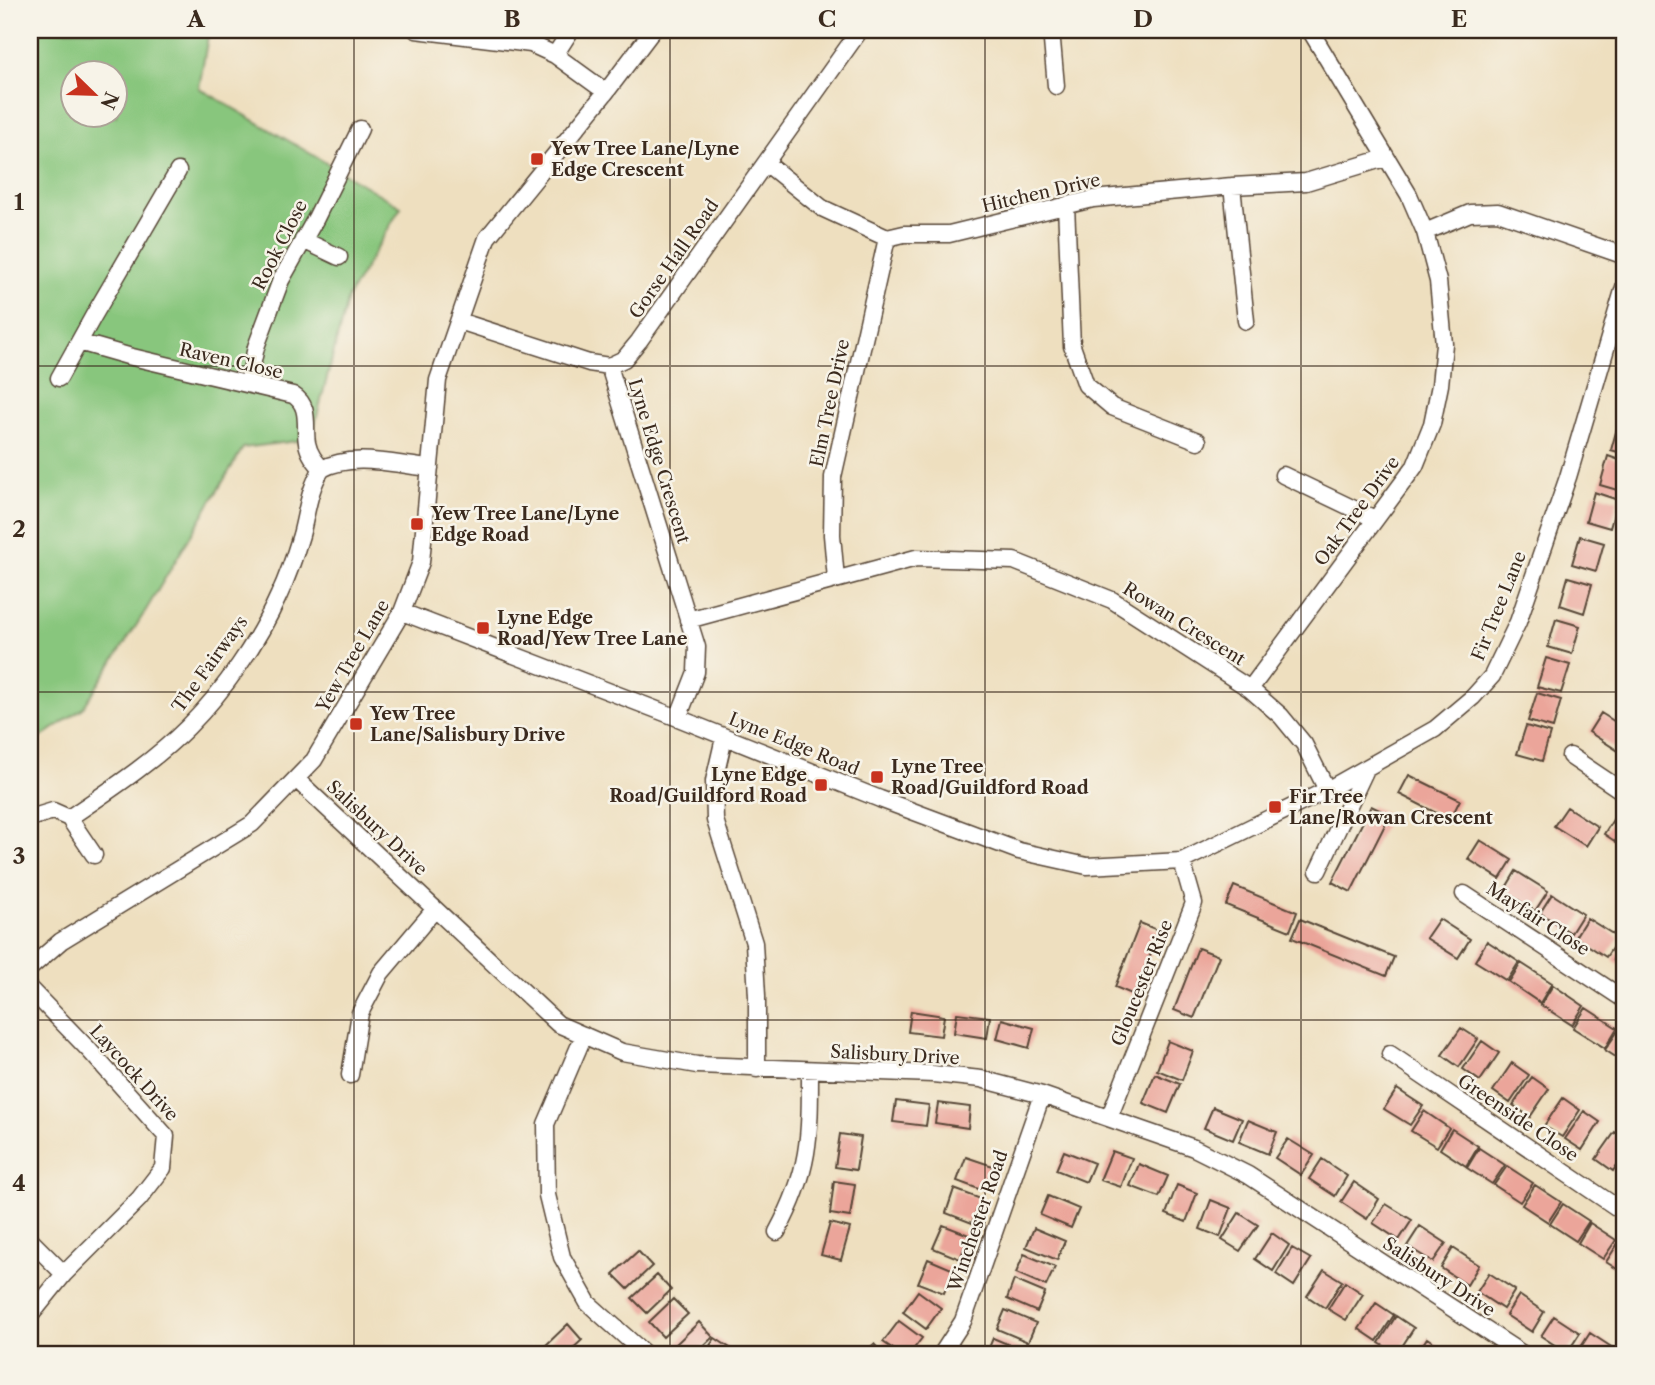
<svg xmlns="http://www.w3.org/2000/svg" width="1655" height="1385" font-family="'Libre Caslon Text',serif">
  <rect width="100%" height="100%" fill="#f7f3e8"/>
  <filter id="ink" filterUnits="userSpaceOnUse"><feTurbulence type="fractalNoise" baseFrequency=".0143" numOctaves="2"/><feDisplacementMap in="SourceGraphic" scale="14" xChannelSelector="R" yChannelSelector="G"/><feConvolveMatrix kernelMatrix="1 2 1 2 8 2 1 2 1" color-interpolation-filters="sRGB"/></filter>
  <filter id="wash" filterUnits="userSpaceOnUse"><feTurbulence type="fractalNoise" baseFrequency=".00686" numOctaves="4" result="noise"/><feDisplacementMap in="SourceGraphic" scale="28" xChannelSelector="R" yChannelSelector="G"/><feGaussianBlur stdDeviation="1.57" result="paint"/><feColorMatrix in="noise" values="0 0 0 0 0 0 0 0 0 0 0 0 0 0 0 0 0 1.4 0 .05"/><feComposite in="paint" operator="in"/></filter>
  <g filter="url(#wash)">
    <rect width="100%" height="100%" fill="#eedfbf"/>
    <path fill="#88c67d" stroke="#62784e" stroke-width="2" fill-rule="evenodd" d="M 30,30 L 209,30 L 199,88 L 401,207 L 348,297 L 311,439 L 243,448 L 143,615 L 83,708 L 30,745 ZM 74,74 L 116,74 L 116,116 L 74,116 Z"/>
    <g id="blocks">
      <path fill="#eba59a" d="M 1619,421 L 1625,423 L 1625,454 L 1611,450 Z
        M 1608,456 L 1625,462 L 1624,492 L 1600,485 Z
        M 1594,492 L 1618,500 L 1610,528 L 1586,521 Z
        M 1580,536 L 1604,543 L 1596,571 L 1572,564 Z
        M 1568,577 L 1592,584 L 1584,613 L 1560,605 Z
        M 1556,619 L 1580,626 L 1572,654 L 1548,647 Z
        M 1546,658 L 1570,665 L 1561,693 L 1537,687 Z
        M 1537,693 L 1561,700 L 1553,728 L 1528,721 Z
        M 1601,713 L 1625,728 L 1625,744 L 1620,752 L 1589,732 Z
        M 1526,726 L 1550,733 L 1542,761 L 1517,754 Z
        M 1409,775 L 1460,800 L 1450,820 L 1399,794 Z
        M 1371,806 L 1390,815 L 1351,892 L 1332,882 Z
        M 1567,807 L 1598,827 L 1586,846 L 1554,826 Z
        M 1616,815 L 1625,821 L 1625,848 L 1604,834 Z
        M 1480,840 L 1512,860 L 1500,879 L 1468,859 Z
        M 1516,871 L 1548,891 L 1535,911 L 1504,891 Z
        M 1234,886 L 1297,912 L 1290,931 L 1226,905 Z
        M 1552,894 L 1583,914 L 1571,933 L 1540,913 Z
        M 1587,918 L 1619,938 L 1606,957 L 1575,937 Z
        M 1300,919 L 1394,957 L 1386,976 L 1292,938 Z
        M 1439,919 L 1470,939 L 1458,958 L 1426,938 Z
        M 1140,923 L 1160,931 L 1134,995 L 1115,987 Z
        M 1625,940 L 1625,968 L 1613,960 Z
        M 1487,941 L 1519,962 L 1507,981 L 1475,961 Z
        M 1198,948 L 1219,956 L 1194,1018 L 1174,1010 Z
        M 1521,963 L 1552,983 L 1540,1003 L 1509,982 Z
        M 1553,985 L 1584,1006 L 1572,1025 L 1541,1005 Z
        M 1586,1008 L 1617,1028 L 1605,1048 L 1573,1028 Z
        M 911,1011 L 944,1016 L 941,1036 L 908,1032 Z
        M 957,1013 L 990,1017 L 987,1038 L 954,1033 Z
        M 1002,1019 L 1034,1028 L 1029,1048 L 997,1039 Z
        M 1461,1028 L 1478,1039 L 1459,1067 L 1442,1055 Z
        M 1618,1031 L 1625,1036 L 1625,1063 L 1605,1050 Z
        M 1168,1041 L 1193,1051 L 1182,1080 L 1157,1070 Z
        M 1482,1041 L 1499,1053 L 1480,1081 L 1463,1069 Z
        M 1512,1063 L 1529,1075 L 1510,1103 L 1493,1091 Z
        M 1155,1074 L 1180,1084 L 1168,1113 L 1143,1103 Z
        M 1532,1077 L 1549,1089 L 1530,1117 L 1513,1105 Z
        M 1397,1089 L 1423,1106 L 1410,1125 L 1384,1109 Z
        M 1563,1098 L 1580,1110 L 1562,1137 L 1544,1126 Z
        M 896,1101 L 929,1105 L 926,1126 L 893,1122 Z
        M 938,1103 L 970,1107 L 968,1128 L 935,1123 Z
        M 1213,1107 L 1242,1119 L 1233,1140 L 1204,1128 Z
        M 1424,1111 L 1449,1128 L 1437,1147 L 1411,1131 Z
        M 1584,1111 L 1600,1122 L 1582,1150 L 1565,1139 Z
        M 1248,1120 L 1277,1132 L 1268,1154 L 1239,1142 Z
        M 1452,1129 L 1478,1146 L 1466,1166 L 1440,1149 Z
        M 1615,1132 L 1625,1139 L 1625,1153 L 1613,1171 L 1596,1159 Z
        M 840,1134 L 861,1137 L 856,1170 L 835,1167 Z
        M 1288,1139 L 1314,1155 L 1301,1175 L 1275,1158 Z
        M 1479,1148 L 1505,1165 L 1492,1184 L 1467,1168 Z
        M 1064,1151 L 1094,1163 L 1086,1182 L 1056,1170 Z
        M 1112,1151 L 1132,1158 L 1121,1187 L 1100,1180 Z
        M 966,1157 L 993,1166 L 984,1191 L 957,1181 Z
        M 1322,1159 L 1347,1176 L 1335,1196 L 1309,1179 Z
        M 1139,1164 L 1168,1176 L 1159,1197 L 1130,1186 Z
        M 1625,1164 L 1625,1178 L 1619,1174 Z
        M 1507,1166 L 1533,1183 L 1520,1202 L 1494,1185 Z
        M 834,1181 L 855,1184 L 850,1217 L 830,1214 Z
        M 1354,1182 L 1379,1199 L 1367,1219 L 1341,1202 Z
        M 1177,1185 L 1197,1193 L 1186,1222 L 1166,1214 Z
        M 1535,1185 L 1561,1202 L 1548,1222 L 1522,1205 Z
        M 954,1189 L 981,1199 L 972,1223 L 946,1213 Z
        M 1048,1196 L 1079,1209 L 1071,1228 L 1040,1215 Z
        M 1211,1200 L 1231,1208 L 1220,1237 L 1200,1229 Z
        M 1386,1204 L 1412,1220 L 1399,1240 L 1373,1223 Z
        M 1563,1204 L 1589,1221 L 1576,1241 L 1550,1224 Z
        M 1239,1213 L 1258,1225 L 1240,1251 L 1222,1240 Z
        M 830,1223 L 850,1228 L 841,1260 L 821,1255 Z
        M 1590,1223 L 1616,1240 L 1603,1259 L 1578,1243 Z
        M 943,1225 L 969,1235 L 960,1259 L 933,1248 Z
        M 1420,1226 L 1446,1243 L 1433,1262 L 1407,1246 Z
        M 1034,1228 L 1065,1241 L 1057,1260 L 1026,1247 Z
        M 1272,1233 L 1289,1245 L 1273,1271 L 1255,1259 Z
        M 1619,1242 L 1625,1246 L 1625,1274 L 1606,1262 Z
        M 1292,1248 L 1311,1259 L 1294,1286 L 1276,1274 Z
        M 1453,1248 L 1479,1265 L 1467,1285 L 1441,1268 Z
        M 638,1251 L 652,1266 L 628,1289 L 613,1274 Z
        M 1024,1254 L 1055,1267 L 1046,1286 L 1016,1273 Z
        M 928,1259 L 954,1270 L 944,1293 L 918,1283 Z
        M 1324,1270 L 1342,1281 L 1325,1308 L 1307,1296 Z
        M 1489,1273 L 1515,1290 L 1503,1309 L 1477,1292 Z
        M 657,1275 L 671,1290 L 647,1313 L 632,1298 Z
        M 1014,1280 L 1045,1293 L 1037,1312 L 1007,1299 Z
        M 1345,1282 L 1363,1294 L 1346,1320 L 1328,1309 Z
        M 918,1291 L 941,1308 L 926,1329 L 903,1312 Z
        M 1519,1295 L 1544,1312 L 1532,1332 L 1506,1315 Z
        M 673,1299 L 688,1314 L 663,1337 L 649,1322 Z
        M 1376,1303 L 1394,1315 L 1377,1341 L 1359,1329 Z
        M 1005,1310 L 1036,1323 L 1028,1342 L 997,1329 Z
        M 1396,1316 L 1414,1328 L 1397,1354 L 1379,1343 Z
        M 1554,1316 L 1580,1333 L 1567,1353 L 1541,1336 Z
        M 899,1321 L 922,1338 L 909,1355 L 902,1355 L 883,1342 Z
        M 699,1322 L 713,1337 L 694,1355 L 685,1355 L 675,1345 Z
        M 568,1324 L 582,1340 L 566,1355 L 551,1355 L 544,1347 Z
        M 1590,1333 L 1616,1350 L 1612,1355 L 1581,1355 L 1577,1353 Z
        M 715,1338 L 733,1350 L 729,1355 L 704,1355 Z
        M 993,1338 L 1024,1351 L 1022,1355 L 986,1355 Z
        M 1427,1338 L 1445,1350 L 1441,1355 L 1416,1355 Z
        M 874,1344 L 884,1355 L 862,1355 Z"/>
    </g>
  </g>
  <g filter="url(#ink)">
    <use href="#blocks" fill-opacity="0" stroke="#564536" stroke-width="2"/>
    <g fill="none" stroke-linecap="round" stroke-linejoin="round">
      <defs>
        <path id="street" d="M 416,30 L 531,44 L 555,55 L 606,92
          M 1051,30 L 1056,86
          M 555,55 L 571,30
          M 766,163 L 822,208 L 887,238 L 904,234 L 949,234 L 1093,199 L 1232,186 L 1306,182 L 1385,158
          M 1232,186 L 1246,321
          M 1066,205 L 1072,346 L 1086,385 L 1112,407 L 1198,441
          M 1425,232 L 1470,213 L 1498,212 L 1625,256
          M 303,240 L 339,257
          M 459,321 L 589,363 L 609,366 L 697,647 L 696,672 L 678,718
          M 79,342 L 128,356 L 293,395 C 311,406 304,426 307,443 C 309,454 315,461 322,469
          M 609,366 L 624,359 L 639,341 L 860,30
          M 59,378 L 94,315 L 178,171
          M 248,384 L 256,347 L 281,280 L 316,218 L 360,129
          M 1283,475 L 1375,519
          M 836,579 L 832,535 L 833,477 L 887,238
          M 402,612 L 678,718 L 880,799 L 1019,851 L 1087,866 L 1182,861 L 1327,790 L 1435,729 L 1473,697 L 1492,676 L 1518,622 L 1568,477 L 1625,284
          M 688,620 L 916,558 L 1014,561 L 1112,600 L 1250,689 L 1281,716 L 1304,744 L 1327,790
          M 1250,689 L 1415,466 L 1432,424 L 1440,385 L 1444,344 L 1438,281 L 1425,232 L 1409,195 L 1310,30
          M 724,738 L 714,781 L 715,820 L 754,943 L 757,996 L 757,1069
          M 1570,756 L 1625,793
          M 296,779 L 558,1024 L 622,1052 L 697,1065 L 933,1074 L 981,1079 L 1042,1095 L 1194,1148 L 1248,1175 L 1524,1355
          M 30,818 L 53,811 L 69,818
          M 94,855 L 69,818 C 110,790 153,762 188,727 C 224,691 258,642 279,595 C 288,576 295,555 301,535 C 307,513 309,488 322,469 C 352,452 397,465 430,468
          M 1318,871 L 1366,769
          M 1464,894 L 1625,1000
          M 30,968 L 61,941 L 252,824 L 314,760 L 402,612 L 421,562 L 438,380 L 487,238 L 606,92 L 653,30
          M 30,989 L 89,1050 L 166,1136 L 163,1168 L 139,1199 L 64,1274 L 30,1316
          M 584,1035 L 546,1124 L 547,1195 L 562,1257 L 588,1303 L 646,1355
          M 1390,1054 L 1625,1213
          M 350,1075 L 360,1013 L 381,973 L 435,909
          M 1109,1118 L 1194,903 L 1182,861
          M 777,1232 C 810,1171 810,1138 810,1070
          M 30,1240 L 64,1274
          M 941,1355 L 963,1321 L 1042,1095"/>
      </defs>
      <use href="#street" stroke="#564536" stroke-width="19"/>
      <use href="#street" stroke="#fff" stroke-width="16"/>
    </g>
  </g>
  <path fill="none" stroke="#3b2a1e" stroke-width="2" stroke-opacity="0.55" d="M 354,30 L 354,1355M 670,30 L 670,1355M 985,30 L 985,1355M 1301,30 L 1301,1355M 30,366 L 1625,366M 30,692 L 1625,692M 30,1020 L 1625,1020"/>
  <g fill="#c8321e" stroke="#f7f3e8" stroke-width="2.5">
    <rect x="530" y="152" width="14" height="14" rx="3.5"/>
    <rect x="410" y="517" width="14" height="14" rx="3.5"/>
    <rect x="476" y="621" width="14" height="14" rx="3.5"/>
    <rect x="349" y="717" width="14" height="14" rx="3.5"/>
    <rect x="870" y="770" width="14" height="14" rx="3.5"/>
    <rect x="814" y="778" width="14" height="14" rx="3.5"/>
    <rect x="1268" y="800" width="14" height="14" rx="3.5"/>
  </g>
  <g text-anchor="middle" stroke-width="5" stroke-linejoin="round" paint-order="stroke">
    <g font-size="18" font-weight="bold" fill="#3b2a1e" stroke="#f7f3e8" text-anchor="start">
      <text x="551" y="155">Yew Tree Lane/Lyne<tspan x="551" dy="21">Edge Crescent</tspan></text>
      <text x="431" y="520">Yew Tree Lane/Lyne<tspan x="431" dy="21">Edge Road</tspan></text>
      <text x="497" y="624">Lyne Edge<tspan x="497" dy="21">Road/Yew Tree Lane</tspan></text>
      <text x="370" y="720">Yew Tree<tspan x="370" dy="21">Lane/Salisbury Drive</tspan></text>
      <text x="891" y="773">Lyne Tree<tspan x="891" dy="21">Road/Guildford Road</tspan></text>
      <text x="807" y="781" text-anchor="end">Lyne Edge<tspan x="807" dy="21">Road/Guildford Road</tspan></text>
      <text x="1289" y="803">Fir Tree<tspan x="1289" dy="21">Lane/Rowan Crescent</tspan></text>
    </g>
    <g font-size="18" fill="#3b2a1e" stroke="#f7f3e8">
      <text transform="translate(1041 193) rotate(-13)" y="6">Hitchen Drive</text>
      <text transform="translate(280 245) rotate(-63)" y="6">Rook Close</text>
      <text transform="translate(674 259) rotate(-55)" y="6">Gorse Hall Road</text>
      <text transform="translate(231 361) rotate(13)" y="6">Raven Close</text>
      <text transform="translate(830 403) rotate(-78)" y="6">Elm Tree Drive</text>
      <text transform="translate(659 461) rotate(73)" y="6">Lyne Edge Crescent</text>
      <text transform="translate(1357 511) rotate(-54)" y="6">Oak Tree Drive</text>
      <text transform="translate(1499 606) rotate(-68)" y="6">Fir Tree Lane</text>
      <text transform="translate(1184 624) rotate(32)" y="6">Rowan Crescent</text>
      <text transform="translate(353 656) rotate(-60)" y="6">Yew Tree Lane</text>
      <text transform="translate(210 664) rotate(-54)" y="6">The Fairways</text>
      <text transform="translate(794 744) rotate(22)" y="6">Lyne Edge Road</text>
      <text transform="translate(377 828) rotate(43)" y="6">Salisbury Drive</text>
      <text transform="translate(1538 919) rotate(33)" y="6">Mayfair Close</text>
      <text transform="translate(1142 983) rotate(-68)" y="6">Gloucester Rise</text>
      <text transform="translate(895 1055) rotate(3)" y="6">Salisbury Drive</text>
      <text transform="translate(134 1073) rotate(48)" y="6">Laycock Drive</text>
      <text transform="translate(1518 1118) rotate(34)" y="6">Greenside Close</text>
      <text transform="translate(978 1221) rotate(-71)" y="6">Winchester Road</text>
      <text transform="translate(1439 1277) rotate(33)" y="6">Salisbury Drive</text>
    </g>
  </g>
  <rect width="1655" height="1385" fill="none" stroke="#f7f3e8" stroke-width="77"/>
  <g transform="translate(94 94) rotate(113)"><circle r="33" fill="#f7f3e8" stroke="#aca397" stroke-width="2"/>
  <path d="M0-5L12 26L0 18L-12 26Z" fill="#c8321e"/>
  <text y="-10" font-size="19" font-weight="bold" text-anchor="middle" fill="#3b2a1e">N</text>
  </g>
  <rect x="38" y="38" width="1578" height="1308" fill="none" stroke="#3b2a1e" stroke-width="2.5"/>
  <g font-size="23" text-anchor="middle" font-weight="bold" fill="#3b2a1e">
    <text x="196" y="27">A</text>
    <text x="512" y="27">B</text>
    <text x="827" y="27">C</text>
    <text x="1143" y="27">D</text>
    <text x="1459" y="27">E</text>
    <text x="19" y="210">1</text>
    <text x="19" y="537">2</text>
    <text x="19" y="864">3</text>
    <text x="19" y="1191">4</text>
  </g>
</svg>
